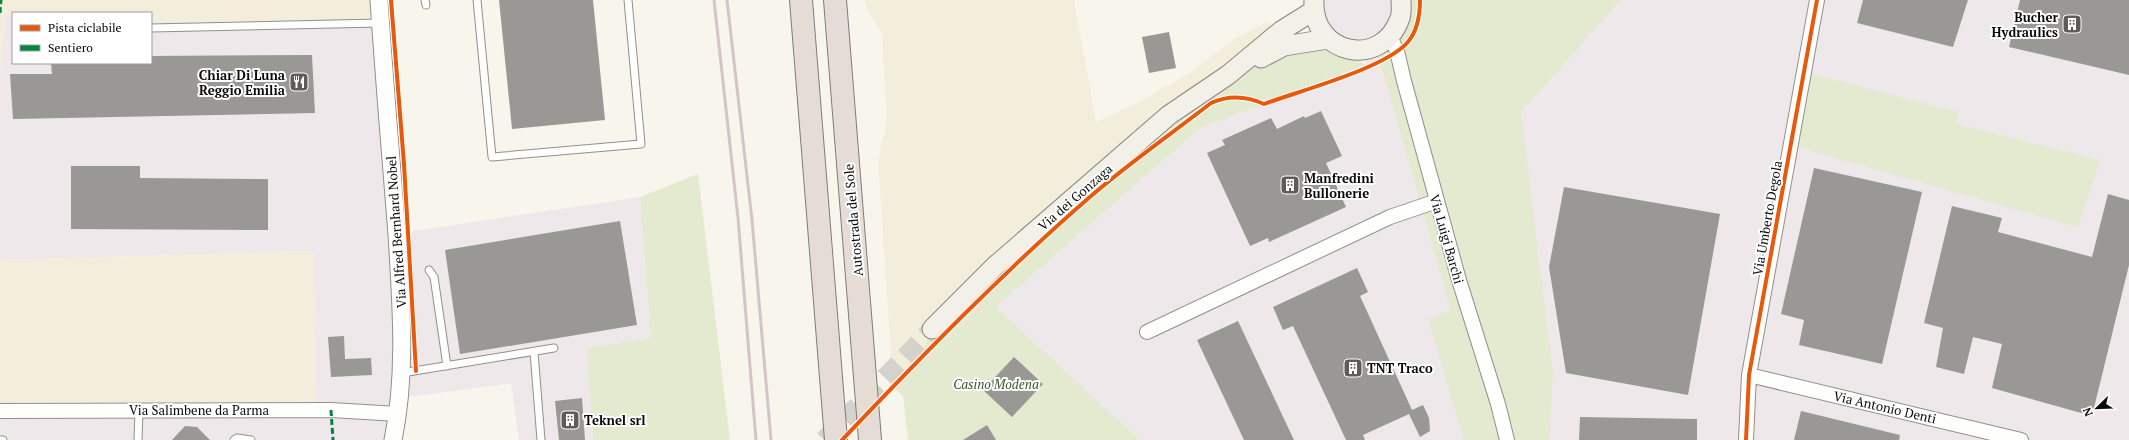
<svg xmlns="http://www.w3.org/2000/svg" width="2129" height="440" font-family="'PT Serif',serif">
  <rect width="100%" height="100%" fill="#f8f5ed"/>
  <path fill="#eee8ea" d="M 1314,0 L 2129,0 L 2129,440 L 1140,440 L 996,307 L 1201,127 L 1369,68 L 1360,51 L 1343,48 Z
    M 5,16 L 13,16 L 13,63 L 151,63 L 151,21 L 372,28 L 392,234 L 640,197 L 651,338 L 586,348 L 593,440 L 519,440 L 511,383 L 409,397 L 401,440 L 0,440 L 0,414 L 314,251 L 0,260 L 0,72 Z"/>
  <path fill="#f3eedb" d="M 0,0 L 371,0 L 372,28 L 151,21 L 151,13 L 13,13 L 13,16 L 5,16 L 0,72 Z
    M 865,0 L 1074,0 L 1096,122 L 1141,101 L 1189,73 L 1235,38 L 1267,22 L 1281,31 L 932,329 L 920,358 L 893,387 L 878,160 L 887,121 L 882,35 L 866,7 Z
    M 314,251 L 317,415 L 0,414 L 0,260 Z"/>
  <path fill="#e3ead0" d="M 1401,0 L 1621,0 L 1521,112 L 1553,374 L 1549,440 L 1464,440 L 1428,319 L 1451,310 L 1376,47 Z
    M 1284,46 L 1343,48 L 1369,68 L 1201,127 L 996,307 L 1140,440 L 908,440 L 903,396 L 893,387 L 920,358 L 932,329 L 1169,115 Z
    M 1804,72 L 1958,112 L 1957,124 L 2100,160 L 2078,227 L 1791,145 Z
    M 698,174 L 730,440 L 593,440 L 586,348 L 651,338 L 640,197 Z"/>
  <path fill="#9a9894" d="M 499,0 L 593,0 L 605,120 L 512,129 Z
    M 1863,0 L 1968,0 L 1953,47 L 1857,23 Z
    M 2020,0 L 2129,0 L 2129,75 L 2009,47 Z
    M 1169,32 L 1176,68 L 1149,73 L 1142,37 Z
    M 312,55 L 315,113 L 13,119 L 10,74 L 52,74 L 51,63 L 151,63 L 151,56 Z
    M 1321,111 L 1342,156 L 1326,163 L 1346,207 L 1269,242 L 1268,238 L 1250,246 L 1207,153 L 1225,145 L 1222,140 L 1271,118 L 1277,129 L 1304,116 L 1305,118 Z
    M 71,166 L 140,166 L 140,178 L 268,179 L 268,230 L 71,229 Z
    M 1814,168 L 1922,192 L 1882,364 L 1799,345 L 1804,320 L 1781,314 Z
    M 1564,187 L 1720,214 L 1688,395 L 1566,373 L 1549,267 Z
    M 2108,194 L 2129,200 L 2129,265 L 2092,416 L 1992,388 L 2002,344 L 1973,337 L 1964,374 L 1936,367 L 1943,328 L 1924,323 L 1952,206 L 2002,218 L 1998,232 L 2092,257 Z
    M 620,221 L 637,325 L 460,354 L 445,250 Z
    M 1357,268 L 1368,292 L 1360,296 L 1412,410 L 1423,405 L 1429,418 L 1430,431 L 1420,437 L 1409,414 L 1363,435 L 1365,440 L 1346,440 L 1293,326 L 1283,330 L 1273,307 Z
    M 1238,321 L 1294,440 L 1244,440 L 1197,340 Z
    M 344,336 L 345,359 L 371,358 L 372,375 L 331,377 L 328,337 Z
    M 1014,357 L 1043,384 L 1012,417 L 983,390 Z
    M 582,398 L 585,440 L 559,440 L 555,401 Z
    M 1801,411 L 1900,435 L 1899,440 L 1794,440 Z
    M 1580,417 L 1697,419 L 1697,440 L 1579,440 Z
    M 987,425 L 996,440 L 963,440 Z
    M 185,426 L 197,427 L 210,440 L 172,440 Z"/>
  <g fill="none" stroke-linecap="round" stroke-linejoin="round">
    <path stroke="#d4d2cb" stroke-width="19" stroke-dasharray="19 10" stroke-linecap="butt" d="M 824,440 L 932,329"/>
    <defs>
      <path id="service" d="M 425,0 L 426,5
        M 477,0 L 492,157 L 641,144 L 628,0
        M 151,28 L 380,23
        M 429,270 L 434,277 L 447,366
        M 534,352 L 541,440
        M 402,373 L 554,348
        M 0,440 L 3,440
        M 138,440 L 139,410
        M 234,440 L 237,438 L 251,440"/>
      <path id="minor" d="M 1390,37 L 1397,51 L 1404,81 L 1459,280 L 1498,404 L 1507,440
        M 1147,332 L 1390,217 L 1437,201
        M 1749,375 L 2021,440
        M 0,411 L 331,410 L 398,414
        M 1746,440 L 1749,375 L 1817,0"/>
      <path id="tertiary" d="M 379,0 C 384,78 391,157 397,235 C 401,303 407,373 393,440"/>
      <path id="secondary" d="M 1314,0 C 1311,55 1382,70 1400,18 C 1402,13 1401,6 1401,0
        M 1261,58 L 1284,46 L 1328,39
        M 932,329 L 995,266 L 1169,115 L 1228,75 L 1281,31 L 1313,11"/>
      <path id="motorway" d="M 801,0 L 836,440
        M 835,0 L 870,440"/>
    </defs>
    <use href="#service" stroke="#91908c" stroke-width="9"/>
    <use href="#minor" stroke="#91908c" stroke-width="16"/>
    <use href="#tertiary" stroke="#91908c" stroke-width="19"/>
    <use href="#secondary" stroke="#888683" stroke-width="21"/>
    <use href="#motorway" stroke="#7e7d7a" stroke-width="24"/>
    <use href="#service" stroke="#fefefc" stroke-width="7"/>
    <use href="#minor" stroke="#fefefc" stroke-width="14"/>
    <use href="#tertiary" stroke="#fefefc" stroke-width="17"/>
    <use href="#secondary" stroke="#f3f0e8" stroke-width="19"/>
    <use href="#motorway" stroke="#e5dcd5" stroke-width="22"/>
    <path stroke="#d3c5c6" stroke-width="3" d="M 714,0 L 738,218 L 756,440
      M 727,0 L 752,220 L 771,440"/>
    <path stroke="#00873e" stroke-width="3" stroke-dasharray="6 3" stroke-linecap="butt" d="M 0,13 L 1,0
      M 331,410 L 333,440"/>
    <defs>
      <path id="cycleway" d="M 391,0 L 404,164 L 416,371
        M 842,440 C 922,356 1003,272 1091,196 C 1129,163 1171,134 1211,103 C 1229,95 1246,96 1264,104 C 1299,91 1383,69 1407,43 C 1417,32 1420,14 1420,0
        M 1746,440 L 1749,375 L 1817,0"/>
    </defs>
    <use href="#cycleway" stroke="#fff" stroke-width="6"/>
    <use href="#cycleway" stroke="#e8590c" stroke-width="4"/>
  </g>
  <defs>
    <symbol id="building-square" viewBox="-11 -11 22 22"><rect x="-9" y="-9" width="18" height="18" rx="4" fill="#5d5c59" stroke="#fff"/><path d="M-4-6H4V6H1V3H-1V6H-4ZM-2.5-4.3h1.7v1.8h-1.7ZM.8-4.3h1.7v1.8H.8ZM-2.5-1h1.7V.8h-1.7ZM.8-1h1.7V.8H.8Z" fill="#fff"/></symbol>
    <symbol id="restaurant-square" viewBox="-11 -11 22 22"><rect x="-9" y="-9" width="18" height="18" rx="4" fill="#5d5c59" stroke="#fff"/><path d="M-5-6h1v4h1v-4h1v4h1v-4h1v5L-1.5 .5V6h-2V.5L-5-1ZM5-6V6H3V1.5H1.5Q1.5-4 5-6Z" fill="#fff"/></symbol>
  </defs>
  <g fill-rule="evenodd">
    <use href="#building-square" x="2061" y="13" width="22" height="22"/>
    <use href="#restaurant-square" x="288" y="71" width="22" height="22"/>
    <use href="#building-square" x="1279" y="174" width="22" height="22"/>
    <use href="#building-square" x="1342" y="357" width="22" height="22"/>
    <use href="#building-square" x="559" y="409" width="22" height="22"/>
  </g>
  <g text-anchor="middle" stroke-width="4" stroke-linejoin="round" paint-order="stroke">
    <g font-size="13" font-weight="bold" fill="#0a0a0a" stroke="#fff" text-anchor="start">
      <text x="2058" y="22" text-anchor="end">Bucher<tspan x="2058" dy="15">Hydraulics</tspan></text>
      <text x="285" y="80" text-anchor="end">Chiar Di Luna<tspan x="285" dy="15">Reggio Emilia</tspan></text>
      <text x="1304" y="183">Manfredini<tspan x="1304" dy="15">Bullonerie</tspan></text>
      <text x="1367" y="373">TNT Traco</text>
      <text x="584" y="425">Teknel srl</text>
    </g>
    <g font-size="13" fill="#0a0a0a" stroke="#fff">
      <text transform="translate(1075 197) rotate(-41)" y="5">Via dei Gonzaga</text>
      <text transform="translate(1767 218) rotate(-80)" y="5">Via Umberto Degola</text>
      <text transform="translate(853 220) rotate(-95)" y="5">Autostrada del Sole</text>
      <text transform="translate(396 232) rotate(-94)" y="5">Via Alfred Bernhard Nobel</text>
      <text transform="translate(1447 239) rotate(74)" y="5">Via Luigi Barchi</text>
      <text transform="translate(1885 407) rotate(13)" y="5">Via Antonio Denti</text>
      <text x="199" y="415">Via Salimbene da Parma</text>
    </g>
    <g font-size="13" font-style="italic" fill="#345823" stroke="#fff">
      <text x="996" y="389">Casino Modena</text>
    </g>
  </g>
  <rect x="12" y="12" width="140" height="52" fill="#ffffff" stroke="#9d9d9d"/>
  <rect x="20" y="25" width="20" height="6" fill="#e8590c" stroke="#9d9d9d"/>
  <text x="48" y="32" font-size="12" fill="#0a0a0a">Pista ciclabile</text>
  <rect x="20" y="45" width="20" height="6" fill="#00873e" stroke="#9d9d9d"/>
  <text x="48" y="52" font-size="12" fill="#0a0a0a">Sentiero</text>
  <g transform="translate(2097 408) rotate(247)" stroke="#ffffff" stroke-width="3" paint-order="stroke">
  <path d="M0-3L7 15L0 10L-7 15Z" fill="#0a0a0a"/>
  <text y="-6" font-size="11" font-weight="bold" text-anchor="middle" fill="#0a0a0a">N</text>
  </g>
</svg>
